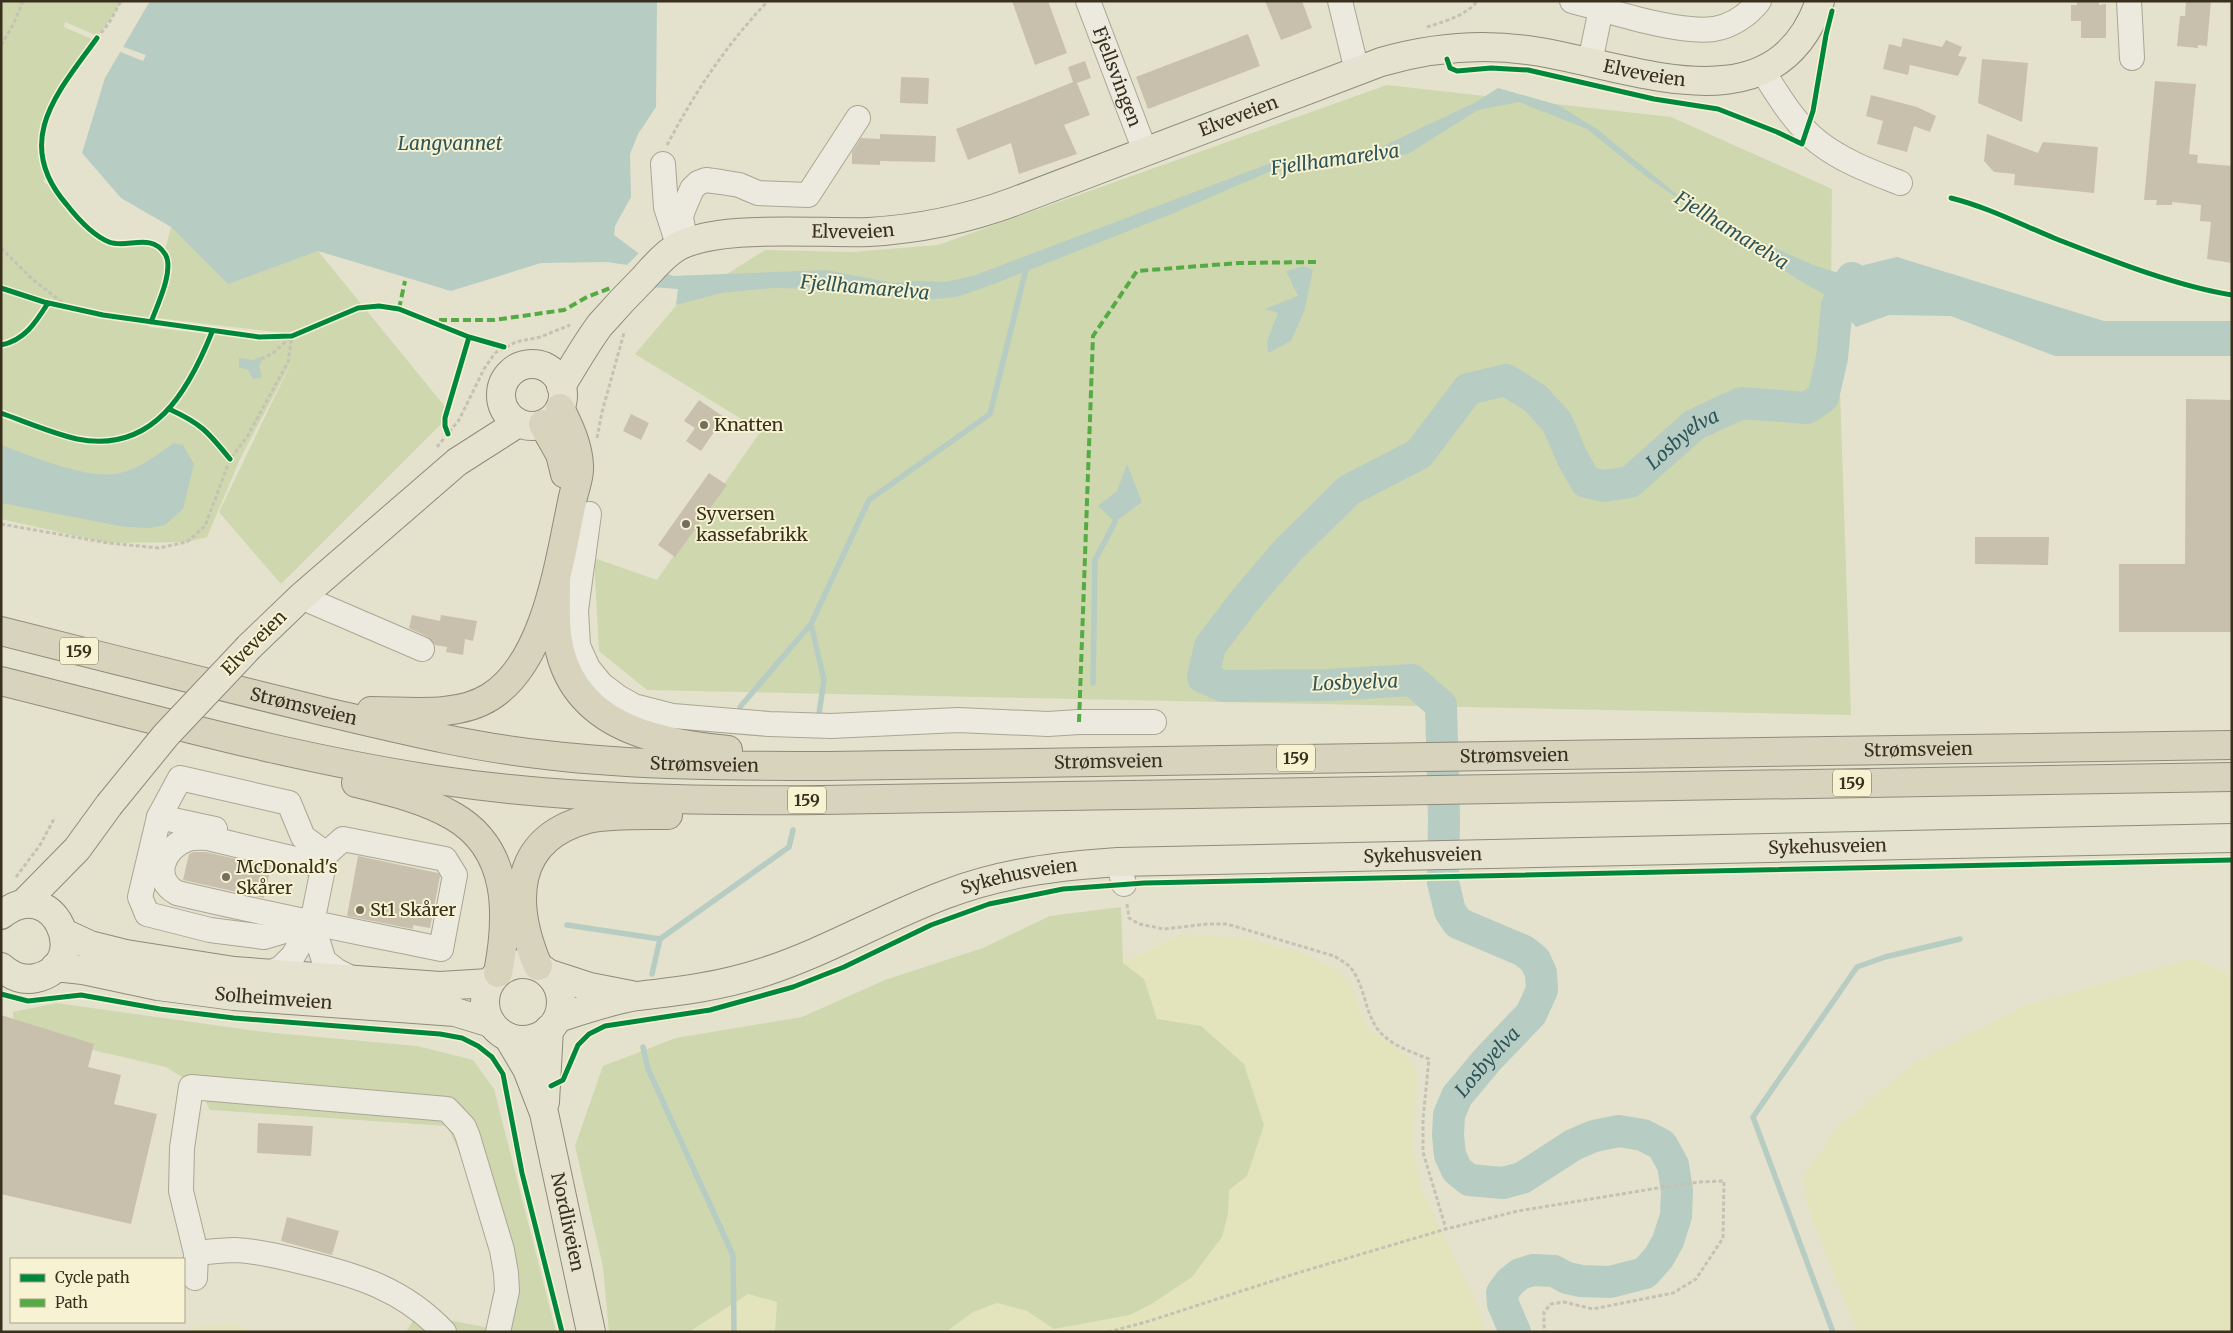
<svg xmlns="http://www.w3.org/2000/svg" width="2233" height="1333" font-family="Merriweather,serif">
  <rect width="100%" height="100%" fill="#e4e2cc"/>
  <path fill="#e4e4bc" d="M 1182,934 L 1245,938 L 1305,954 L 1340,972 L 1355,992 L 1361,1015 L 1369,1029 L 1407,1056 L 1416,1070 L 1417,1089 L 1412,1142 L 1422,1190 L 1480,1311 L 1484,1332 L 946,1332 L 973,1312 L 997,1303 L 1027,1311 L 1054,1329 L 1130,1315 L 1153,1303 L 1192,1277 L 1228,1214 L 1229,1190 L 1248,1176 L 1201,1026 L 1157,1019 L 1144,979 L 1123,963 Z
    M 2193,958 L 2232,976 L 2232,1332 L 1857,1332 L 1807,1205 L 1804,1175 L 1836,1129 L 1913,1064 L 2024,1006 Z
    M 747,1294 L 777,1302 L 775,1332 L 689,1332 Z
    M 235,1324 L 253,1332 L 183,1332 L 197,1326 Z"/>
  <path fill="#cfd7ae" d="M 1,1 L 120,1 L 117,9 L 98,36 L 65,22 L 64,27 L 94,40 C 60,84 24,118 47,178 L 43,180 L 45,184 L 49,183 C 60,204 84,235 106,244 C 117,249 129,243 141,243 C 185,245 156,304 149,327 L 242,338 L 300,335 L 156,318 L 170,271 L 170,261 L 165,250 L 171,227 L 228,283 L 318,251 L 451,414 L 281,584 L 219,512 L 292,361 L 240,459 L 207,537 L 187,542 L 108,543 L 1,519 Z
    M 1387,85 L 1671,117 L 1832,189 L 1831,298 L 1837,305 L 1851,715 L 647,690 L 599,651 L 594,558 L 657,580 L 761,431 L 635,354 L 676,306 L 765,250 L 852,252 L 938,245 Z
    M 1121,907 L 1123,963 L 1144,979 L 1157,1019 L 1201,1026 L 1244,1064 L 1264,1125 L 1247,1176 L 1229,1190 L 1228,1214 L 1222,1237 L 1192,1277 L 1153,1303 L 1130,1315 L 1054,1329 L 1027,1311 L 997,1303 L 973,1312 L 946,1332 L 775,1332 L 777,1302 L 748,1294 L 689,1332 L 609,1332 L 603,1267 L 575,1146 L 603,1066 L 676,1038 L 802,1017 L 885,980 L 983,948 L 1050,916 Z
    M 56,1003 L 264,1032 L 417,1046 L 473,1060 L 494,1089 L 556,1332 L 406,1332 L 417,1314 L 495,1329 L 497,1233 L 447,1126 L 210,1110 L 198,1087 L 166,1067 L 32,1036 L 14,1025 L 13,1012 Z"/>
  <path fill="#b7ccc2" d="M 150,1 L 657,1 L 656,107 L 638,134 L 630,154 L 631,197 L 615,226 L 614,235 L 665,273 L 673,276 L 826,270 L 893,283 L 918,281 L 945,282 L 973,276 L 1271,163 L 1309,163 L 1358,158 L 1476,102 L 1498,88 L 1558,105 L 1597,129 L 1675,193 L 1748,236 L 1813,265 L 1835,272 L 1897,257 L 2104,321 L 2232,321 L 2232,356 L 2055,356 L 1951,316 L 1889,315 L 1856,327 L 1831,298 L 1797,279 L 1648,178 L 1587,129 L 1519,102 L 1478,110 L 1408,154 L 1315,169 L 1273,170 L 1174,213 L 986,287 L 956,297 L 923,300 L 832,289 L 773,288 L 721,293 L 676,305 L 678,289 L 651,287 L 627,265 L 607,262 L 541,263 L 451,291 L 318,251 L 228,284 L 171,227 L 121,198 L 82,153 L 105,78 Z
    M 1304,266 L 1313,270 L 1304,312 L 1291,341 L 1268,353 L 1267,341 L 1278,313 L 1265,309 L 1298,296 L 1286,271 Z
    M 259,357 L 262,361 L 259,366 L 262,377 L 253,379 L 248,370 L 239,367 L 239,358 L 254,360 Z
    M 174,443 L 183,445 L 194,464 L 183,509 L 165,525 L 149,528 L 125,527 L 1,503 L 1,445 C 31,456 90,481 120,473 C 139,469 158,454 174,443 Z
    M 1127,464 L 1142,502 L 1115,522 L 1098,506 L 1117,491 Z"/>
  <path fill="#e4e2cc" d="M 121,46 L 146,55 L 143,61 L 118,51 Z
    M 640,252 L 666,271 L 649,288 L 625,267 Z"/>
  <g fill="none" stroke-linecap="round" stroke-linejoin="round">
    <path stroke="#b7ccc2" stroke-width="5.5" d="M 811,624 L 824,680 L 819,714
      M 1093,683 L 1095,560 L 1115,522
      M 740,707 L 811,624 L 869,500 L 990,414 L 1027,265
      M 567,925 L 660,939 L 789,847 L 793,830
      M 652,974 L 660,939
      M 643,1047 L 648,1069 L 733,1255 L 734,1332
      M 1833,1332 L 1753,1117 L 1857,967 L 1885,957 L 1960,939"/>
    <path stroke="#b7ccc2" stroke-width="32" id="s1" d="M 1515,1332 L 1503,1304 L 1502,1293 L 1510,1282 L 1520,1274 L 1533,1270 L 1554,1271 L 1567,1278 L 1581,1281 L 1610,1282 L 1645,1273 L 1659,1257 L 1668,1241 L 1676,1216 L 1677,1191 L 1673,1165 L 1662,1145 L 1643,1135 L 1619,1131 L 1594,1136 L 1573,1145 L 1522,1178 L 1503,1183 L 1469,1180 L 1457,1170 L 1450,1155 L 1448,1135 L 1449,1115 L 1457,1096 L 1488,1059 L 1531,1014 L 1542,990 L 1541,973 L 1535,960 L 1524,951 L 1458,923 L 1450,911 L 1443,882 L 1444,818 L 1441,705 L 1412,680 L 1328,685 L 1223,686 L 1203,677 L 1210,646 L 1246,599 L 1288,550 L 1349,490 L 1419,454 L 1468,389 L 1506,380 L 1535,398 L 1557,422 L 1572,457 L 1586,482 L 1604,486 L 1630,482 L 1694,425 L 1741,403 L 1807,408 L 1823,397 L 1832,358 L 1837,305 L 1852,278"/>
  </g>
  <path fill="#c8c0ad" d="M 1012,1 L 1048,1 L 1067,53 L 1035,65 Z
    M 1265,1 L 1302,1 L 1312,28 L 1281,40 Z
    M 2077,1 L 2099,1 L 2099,5 L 2106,4 L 2106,38 L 2081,38 L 2081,21 L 2071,21 L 2071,5 L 2077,5 Z
    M 2186,1 L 2211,1 L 2207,46 L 2198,45 L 2198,48 L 2177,46 L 2180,16 L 2185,16 Z
    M 1248,34 L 1260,66 L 1148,109 L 1136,77 Z
    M 1903,38 L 1942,47 L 1946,40 L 1962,47 L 1958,56 L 1967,57 L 1958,76 L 1910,65 L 1908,75 L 1883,69 L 1889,44 L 1901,47 Z
    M 1982,59 L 2028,63 L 2022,122 L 1978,103 Z
    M 1085,61 L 1091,78 L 1077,83 L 1090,115 L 1064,125 L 1077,154 L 1019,174 L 1011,143 L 968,160 L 956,129 L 1073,82 L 1068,67 Z
    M 901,77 L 929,78 L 928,104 L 900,103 Z
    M 2155,81 L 2196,84 L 2189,154 L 2198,155 L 2197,163 L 2232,166 L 2232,263 L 2207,259 L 2211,222 L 2200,221 L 2201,205 L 2172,202 L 2172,205 L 2156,205 L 2157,200 L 2144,200 Z
    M 1871,95 L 1917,107 L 1936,116 L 1930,132 L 1914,126 L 1907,152 L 1877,144 L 1883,121 L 1866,116 Z
    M 880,134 L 936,136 L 935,162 L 880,161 L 880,165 L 852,164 L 852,152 L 861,138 L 880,139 Z
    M 1987,134 L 2038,153 L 2043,142 L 2098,147 L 2094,193 L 2014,185 L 2015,174 L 1994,172 L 1984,161 Z
    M 2186,399 L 2232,400 L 2232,632 L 2119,632 L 2119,564 L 2185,564 Z
    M 699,400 L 724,417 L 701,451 L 686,441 L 695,428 L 684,421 Z
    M 631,414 L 649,423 L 641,440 L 623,431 Z
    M 709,473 L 727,485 L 675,557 L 658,545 Z
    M 1975,537 L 2049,537 L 2048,565 L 1975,564 Z
    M 412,615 L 440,621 L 441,615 L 477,621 L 473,641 L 465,639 L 463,655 L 446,652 L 447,647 L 435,645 L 428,637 L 409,628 Z
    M 194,852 L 206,852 L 271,867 L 264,898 L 183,880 L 189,854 Z
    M 358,856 L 438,873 L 440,876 L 430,928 L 413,925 L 413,929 L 347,916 Z
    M 1,1015 L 94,1044 L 88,1067 L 121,1075 L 114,1104 L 157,1114 L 131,1224 L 1,1194 Z
    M 258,1123 L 313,1126 L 311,1156 L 257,1153 Z
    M 287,1217 L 339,1231 L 332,1255 L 281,1241 Z"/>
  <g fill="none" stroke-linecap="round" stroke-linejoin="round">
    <defs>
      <g id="minor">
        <path id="s2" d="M 1088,1 L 1145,151"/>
        <path d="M 1340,1 L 1357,71"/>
        <path d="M 1572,1 C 1610,11 1677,34 1714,29 C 1732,26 1748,15 1759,1"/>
        <path d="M 2129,1 L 2132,58"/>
        <path d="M 1590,62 L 1601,9"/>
        <path d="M 1762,70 C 1778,95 1794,123 1818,142 C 1842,161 1872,172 1900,183"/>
        <path d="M 663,164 L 666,207 L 676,238"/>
        <path d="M 686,243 L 681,218 L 683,210 L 692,189 L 698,183 L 706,180 L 721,182 L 739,185 L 758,193 L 808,195 L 858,118"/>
        <path d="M 589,514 L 576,610 L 578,646 L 588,668 L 601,684 L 618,697 L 634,706 L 673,716 L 769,724 L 831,726 L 958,720 L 1048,724 L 1079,722 L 1154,722"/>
        <path d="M 301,597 L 422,649"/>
        <path d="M 159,817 L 180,778 L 289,803 L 303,837 L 326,854"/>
        <path d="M 215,829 L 159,817 L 140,897 L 147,914 L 210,930 L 264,937 L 308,924"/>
        <path d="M 1118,862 L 1124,884"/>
        <path d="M 312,923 L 324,961 L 337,971 L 355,980"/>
        <path d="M 267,974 L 281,968 L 293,956 L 312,923 L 326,854 L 343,839 L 445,859 L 455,875 L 441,949 C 353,931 265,914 177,893 C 151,879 163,847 188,839 C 194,837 201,838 208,838 L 324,866"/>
        <path d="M 196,1253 C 209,1252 222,1250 235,1250 C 259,1251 283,1257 306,1263 C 360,1276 404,1290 444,1332"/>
        <path d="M 195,1278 L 196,1253 L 181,1191 L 182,1148 L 191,1087 L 447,1109 L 464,1127 L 468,1137 L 502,1250 L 506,1273 L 507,1291 L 498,1332"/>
      </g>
      <g id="major">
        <circle cx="532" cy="395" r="31"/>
        <path id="s3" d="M 561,386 C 573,367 587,342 600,325 C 614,309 629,293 644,278 C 653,268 662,257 674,249 C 713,223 820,234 869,232 C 918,229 967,219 1013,202 L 1381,62 C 1430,48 1483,43 1534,51 C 1630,65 1774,133 1820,1"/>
        <path d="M 249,647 L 301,597 L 457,462 L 518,423"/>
        <path d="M 23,904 L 77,849 L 109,805"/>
        <path d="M 1,915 C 54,872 94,965 36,978 C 23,981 11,976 1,967"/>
        <path d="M 64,933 L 90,945 L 126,954 L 234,971 L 440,986 L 489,983"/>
        <circle cx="523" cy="1002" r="38"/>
        <path id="s4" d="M 55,967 L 83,970 L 158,986 L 234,996 L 455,1012 L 491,1023"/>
        <path d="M 550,974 L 590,987 L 631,995"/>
        <path id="s5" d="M 558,1018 C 583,1010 611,1000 638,996 C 681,991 722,986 764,972 C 826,952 883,918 944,895 C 1000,873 1058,866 1118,862 L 2232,838"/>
        <path id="s6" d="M 508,1037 L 527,1069 L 544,1113 L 591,1332"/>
        <path d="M 545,1102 L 549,1029"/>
      </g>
      <g id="highway">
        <path d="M 543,424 L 560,454 L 565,474"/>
        <path d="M 556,581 C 556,599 555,617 557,635 C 568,725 653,743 728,750"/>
        <path id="s7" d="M 1,631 C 108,658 214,685 322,711 C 395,728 470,747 546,755 C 640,766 734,766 829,766 L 2232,745"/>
        <path d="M 1,681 C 146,717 290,758 437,780 C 564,799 693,801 821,800 L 2232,777"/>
        <path d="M 371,711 C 409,711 457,718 490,697 C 546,662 559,562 572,502 C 574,489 580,479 579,465 C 578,445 569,426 560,408"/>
        <path d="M 356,783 C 388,791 424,799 453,816 C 511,849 509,916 498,973"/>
        <path d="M 538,966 C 512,905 511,839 588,819 C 607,814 647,815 668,815"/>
      </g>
    </defs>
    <use href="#minor" stroke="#aaa695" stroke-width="26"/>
    <use href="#major" stroke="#8f8b7c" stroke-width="30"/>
    <use href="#highway" stroke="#8f8b7c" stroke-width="30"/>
    <path stroke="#c5c2b5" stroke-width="3" stroke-dasharray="4 2.5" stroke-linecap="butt" d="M 1427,27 C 1443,22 1468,15 1477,1
      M 97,38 L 109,23 L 121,1
      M 1,45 L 13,25 L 23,1
      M 667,145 C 695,92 726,45 768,1
      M 1,248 L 32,279 L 71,309
      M 261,359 L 273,353 L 292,336
      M 597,438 L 602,412 L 624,333
      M 437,447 L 459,420 L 484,369 L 495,353 L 516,342 L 540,337 L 570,325
      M 1,524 L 108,543 L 159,548 L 187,542 L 205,526 L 230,459 L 247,437 L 288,362 L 292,336
      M 16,877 L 40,845 L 55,817
      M 1127,904 L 1129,918 L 1139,924 L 1164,929 L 1208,924 L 1227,924 L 1334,956 C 1339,959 1346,963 1350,967 C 1367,987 1364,1019 1384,1036 C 1396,1047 1414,1053 1429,1059 L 1423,1119 L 1423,1152 L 1446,1229
      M 1108,1332 L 1146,1322 L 1294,1274 L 1446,1229 L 1518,1211 L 1652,1189 L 1699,1182 L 1724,1181 L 1723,1238 L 1696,1279 L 1673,1293 L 1593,1309 L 1564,1302 L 1551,1304 L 1544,1312 L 1544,1326 L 1546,1332"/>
    <use href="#minor" stroke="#eceade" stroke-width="24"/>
    <use href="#major" stroke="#e5e2cf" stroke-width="28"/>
    <use href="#highway" stroke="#d8d3bd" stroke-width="28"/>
    <defs>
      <path id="major-bridge" d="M 109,805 L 166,735 L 249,647"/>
    </defs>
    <use href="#major-bridge" stroke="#8f8b7c" stroke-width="30" stroke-linecap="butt"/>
    <use href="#major-bridge" stroke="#e5e2cf" stroke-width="28"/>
    <path stroke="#55ab43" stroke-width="4" stroke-dasharray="8 4" stroke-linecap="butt" d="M 399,309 L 405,281
      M 439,320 L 494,320 L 564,310 L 587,297 L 613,287
      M 1079,722 L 1093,336 L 1137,271 L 1239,263 L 1316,262"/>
    <defs>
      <path id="cycleway" d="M 97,38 C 59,91 11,141 67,205 C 78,219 92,235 109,242 C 127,249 151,232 165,254 C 175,269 157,306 151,322
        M 1447,59 L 1450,68 L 1457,71 L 1491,68 L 1528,70 L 1654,99 L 1718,109 L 1777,132 L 1802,144 L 1813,111 L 1826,35 L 1832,11
        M 1951,198 C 1987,207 2020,224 2054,238 C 2108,259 2175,286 2232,295
        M 1,288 L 44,302 L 103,315 L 259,337 L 292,336 L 358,308 L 379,306 L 399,309 L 469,337 L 504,347
        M 1,345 C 25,340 36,322 48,303
        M 169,409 C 202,424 208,432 230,459
        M 1,413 C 26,422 51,433 77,439 C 153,454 188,392 212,332
        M 448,434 L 445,426 L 445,418 L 469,337
        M 1,994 L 28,1001 L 81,995 L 160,1009 L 234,1018 L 440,1034 L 462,1038 L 478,1046 L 492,1057 L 503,1074 L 522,1173 L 562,1332
        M 551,1086 L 563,1080 L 578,1045 L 589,1034 L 605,1026 L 710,1010 L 793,987 L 844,967 L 931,925 L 989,904 L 1063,889 L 1144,883 L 2232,860"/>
    </defs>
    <use href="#cycleway" stroke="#f6f2d2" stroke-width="8"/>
    <use href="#cycleway" stroke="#00873e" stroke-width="5"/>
  </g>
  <g fill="#756e5a" stroke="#f6f2d2" stroke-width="2">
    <circle cx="704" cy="425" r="5"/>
    <circle cx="686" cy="524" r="5"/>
    <circle cx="226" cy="877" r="5"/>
    <circle cx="360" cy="910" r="5"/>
  </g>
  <g text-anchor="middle" stroke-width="4" stroke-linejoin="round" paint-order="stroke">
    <g fill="#f6f2d2" stroke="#726a53" stroke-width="1">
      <rect x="60" y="637.5" width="38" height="27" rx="4"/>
      <rect x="1277" y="744.5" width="38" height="27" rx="4"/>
      <rect x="1833" y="769.5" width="38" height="27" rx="4"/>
      <rect x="788" y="786.5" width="38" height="27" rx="4"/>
    </g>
    <g font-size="16" font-weight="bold" fill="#392f1d">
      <text x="79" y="657">159</text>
      <text x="1296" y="764">159</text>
      <text x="1852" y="789">159</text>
      <text x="807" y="806">159</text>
    </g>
    <g font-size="18" fill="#392f1d" stroke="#f6f2d2">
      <text dy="6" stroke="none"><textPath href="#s3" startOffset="1185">Elveveien</textPath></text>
      <text dy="6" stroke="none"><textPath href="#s2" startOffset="81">Fjellsvingen</textPath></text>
      <text dy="6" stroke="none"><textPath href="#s3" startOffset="765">Elveveien</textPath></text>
      <text dy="6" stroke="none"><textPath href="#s3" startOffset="360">Elveveien</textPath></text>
      <text transform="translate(254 643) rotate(-45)" y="6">Elveveien</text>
      <text dy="6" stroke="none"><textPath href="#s7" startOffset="312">Strømsveien</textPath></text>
      <text dy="6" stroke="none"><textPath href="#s7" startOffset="1932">Strømsveien</textPath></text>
      <text dy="6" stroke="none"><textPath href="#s7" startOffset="1528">Strømsveien</textPath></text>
      <text dy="6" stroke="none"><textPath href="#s7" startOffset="1122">Strømsveien</textPath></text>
      <text dy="6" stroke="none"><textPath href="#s7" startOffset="718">Strømsveien</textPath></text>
      <text dy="6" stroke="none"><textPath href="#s5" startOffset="1295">Sykehusveien</textPath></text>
      <text dy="6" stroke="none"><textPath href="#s5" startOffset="890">Sykehusveien</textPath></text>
      <text dy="6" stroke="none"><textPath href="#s5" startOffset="485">Sykehusveien</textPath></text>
      <text dy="6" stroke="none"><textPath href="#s4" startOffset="221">Solheimveien</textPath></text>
      <text dy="6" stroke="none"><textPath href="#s6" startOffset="196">Nordliveien</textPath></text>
    </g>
    <g font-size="18" fill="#392f1d" stroke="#f6f2d2" text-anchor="start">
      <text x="714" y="431">Knatten</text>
      <text x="696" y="520">Syversen<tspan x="696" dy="21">kassefabrikk</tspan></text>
      <text x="236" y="873">McDonald's<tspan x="236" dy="21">Skårer</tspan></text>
      <text x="370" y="916">St1 Skårer</text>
    </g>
    <g font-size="19" font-style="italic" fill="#2c5459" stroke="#f6f2d2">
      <text x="450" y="150">Langvannet</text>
      <text transform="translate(1335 159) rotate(-8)" y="7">Fjellhamarelva</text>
      <text transform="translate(1732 230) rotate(32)" y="7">Fjellhamarelva</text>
      <text transform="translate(865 287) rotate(5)" y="7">Fjellhamarelva</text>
      <text dy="7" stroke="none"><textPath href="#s1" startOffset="2050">Losbyelva</textPath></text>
      <text transform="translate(1355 682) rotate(-2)" y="7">Losbyelva</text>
      <text dy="7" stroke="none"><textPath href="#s1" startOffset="684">Losbyelva</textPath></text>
    </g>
  </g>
  <rect width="2233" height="1333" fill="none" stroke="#392f1d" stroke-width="5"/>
  <rect x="10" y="1258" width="175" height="65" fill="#f6f2d2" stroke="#aaa48a"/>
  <rect x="20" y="1274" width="25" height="8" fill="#00873e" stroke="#aaa48a"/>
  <text x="55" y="1283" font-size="15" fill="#392f1d">Cycle path</text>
  <rect x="20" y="1299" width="25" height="8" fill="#55ab43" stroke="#aaa48a"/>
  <text x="55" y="1308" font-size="15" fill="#392f1d">Path</text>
</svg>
